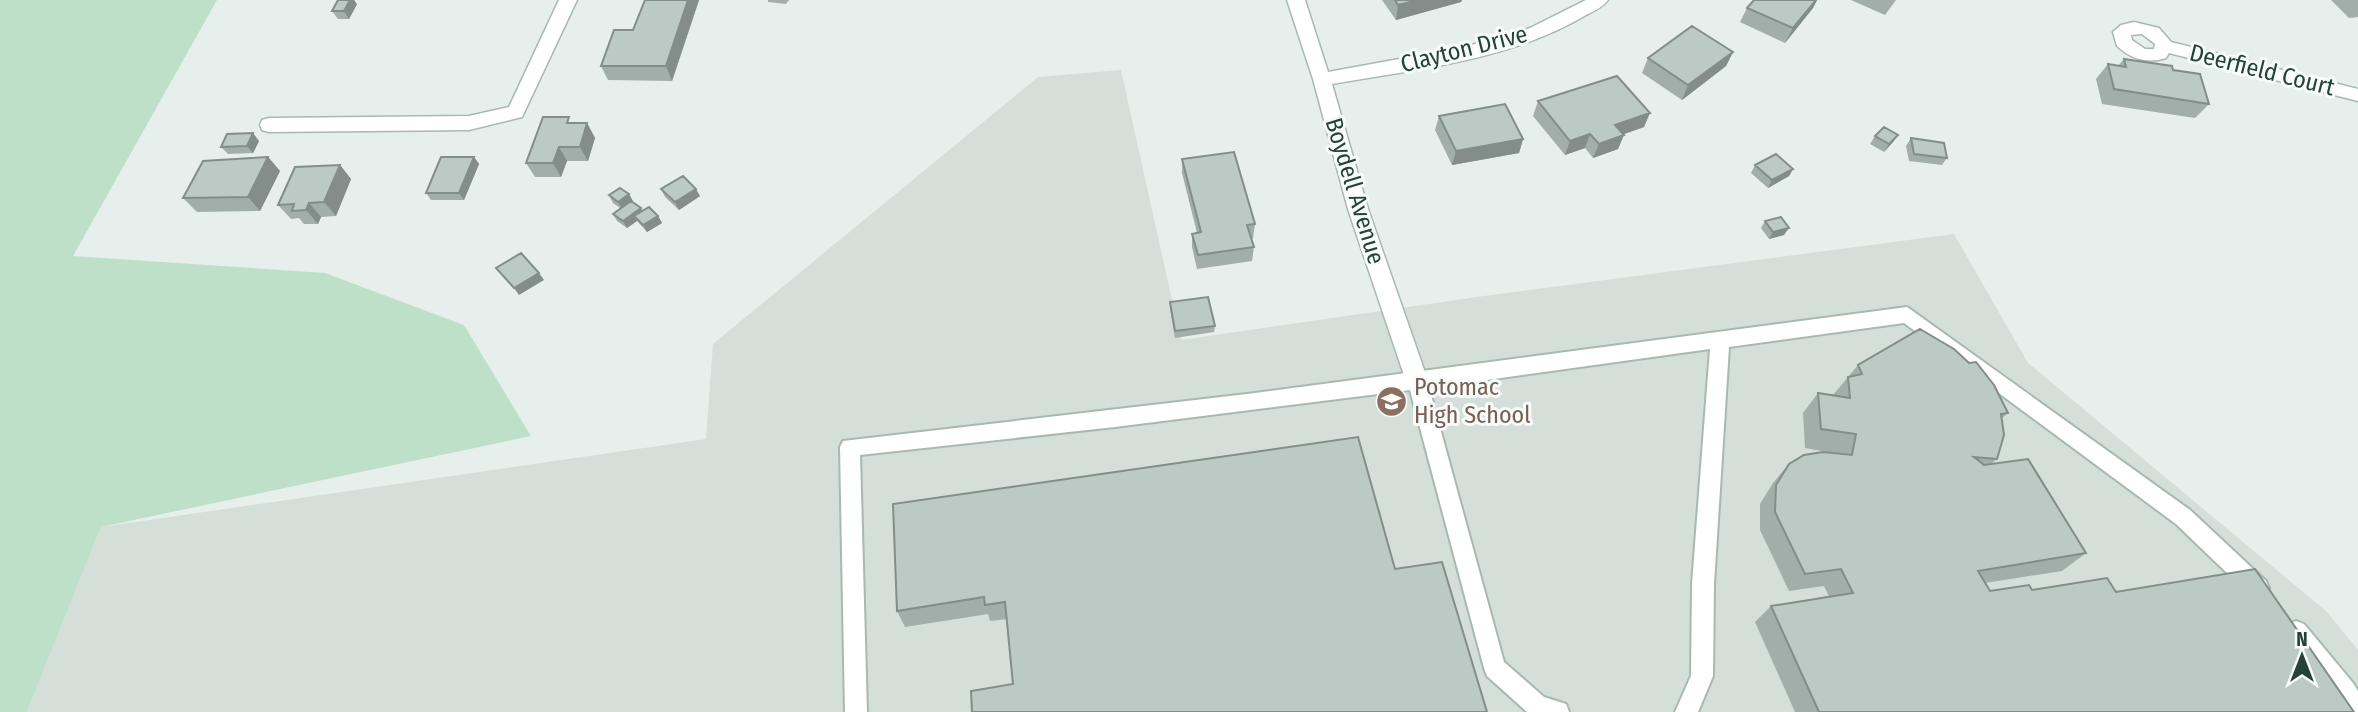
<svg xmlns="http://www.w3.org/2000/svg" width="2358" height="712" font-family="'Fira Sans Condensed',sans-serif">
  <rect width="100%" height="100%" fill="#e6efeb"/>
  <path fill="#d4dfda" d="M 1121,70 L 1181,340 L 1484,296 L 1954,234 L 2028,363 L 2327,612 L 2358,650 L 2358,712 L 27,712 L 101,527 L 706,439 L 713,344 L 1038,77 Z"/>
  <path fill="#bfe0c8" d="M 0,0 L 217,0 L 73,256 L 325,273 L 464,325 L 531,436 L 101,527 L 27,712 L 0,712 Z"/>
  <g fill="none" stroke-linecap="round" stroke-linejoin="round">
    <defs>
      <path id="service" d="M 1907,307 L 2190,510 L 2266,581 L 2269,588 L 2266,595 L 2258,598 L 2250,595 L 2176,524 L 1904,323 L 1729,347 L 1714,584 L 1713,676 L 1698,712 L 1675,712 L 1691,676 L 1692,584 L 1710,349 L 1429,388 L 1504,662 L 1544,697 L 1566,704 L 1569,712 L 1527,712 L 1487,676 L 1484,668 L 1410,390 L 1115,427 L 860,455 L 867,712 L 845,712 L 840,447 L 843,441 L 1247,394 Z
        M 2296,621 L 2304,624 L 2353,683 L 2358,691 L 2358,712 L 2345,712 L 2288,638 L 2285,631 L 2288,624 Z"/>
      <path id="minor" d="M 559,0 L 577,0 L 522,117 L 469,130 L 269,132 L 262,130 L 260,125 L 262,120 L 269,118 L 469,116 L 509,107 Z
        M 1287,0 L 1305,0 L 1328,72 L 1465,47 L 1530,28 L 1586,0 L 1608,0 C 1603,7 1594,11 1586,15 C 1511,60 1417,69 1332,84 L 1368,209 L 1428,381 L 1425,387 L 1417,390 L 1409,387 L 1406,381 L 1348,209 L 1313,79 Z
        M 2134,22 L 2159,28 L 2171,42 L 2358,89 L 2358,101 L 2169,53 L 2166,58 C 2147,64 2131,59 2117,46 L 2113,32 L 2121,25 ZM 2142,34 L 2155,44 L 2154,49 L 2145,49 L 2132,40 L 2131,35 Z"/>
    </defs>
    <use href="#service" stroke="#a8b8b2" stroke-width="4"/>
    <use href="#minor" stroke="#a8b8b2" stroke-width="3"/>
    <use href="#service" fill="#fff" fill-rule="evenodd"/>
    <use href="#minor" fill="#fff" fill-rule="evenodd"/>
  </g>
  <path fill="#a1aea9" d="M 645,0 L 699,0 L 672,81 L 608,80 L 601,66 L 633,30 Z
    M 768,0 L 789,0 L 786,4 L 768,2 Z
    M 1382,0 L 1462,0 L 1461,2 L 1396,20 Z
    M 1754,0 L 1817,0 L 1813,8 L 1785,43 L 1740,22 L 1747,8 Z
    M 1851,0 L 1896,0 L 1885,15 Z
    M 2331,0 L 2358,0 L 2358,17 L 2349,18 Z
    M 357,4 L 349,19 L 338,19 L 332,11 Z
    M 1733,52 L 1726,66 L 1682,100 L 1642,73 L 1648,58 Z
    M 2124,59 L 2173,70 L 2209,104 L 2195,118 L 2102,104 L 2096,79 L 2108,64 L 2118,66 Z
    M 1538,101 L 1644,127 L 1624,134 L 1618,149 L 1593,158 L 1585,148 L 1565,155 L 1533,116 Z
    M 1439,116 L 1523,139 L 1519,153 L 1452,165 L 1435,130 Z
    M 573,123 L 587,123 L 595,138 L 588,161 L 567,161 L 561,177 L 535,177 L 526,163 Z
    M 1898,135 L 1893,142 L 1884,152 L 1870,144 L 1875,136 Z
    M 1911,138 L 1947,158 L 1942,165 L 1909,161 L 1906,146 Z
    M 259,141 L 253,153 L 228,154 L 221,147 Z
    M 268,157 L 280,171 L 260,211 L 197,212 L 183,198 Z
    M 474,157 L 479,164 L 464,200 L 431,200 L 426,193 Z
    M 1182,159 L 1255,224 L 1253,238 L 1251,238 L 1254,247 L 1252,261 L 1197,269 L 1192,247 L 1192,234 L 1197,233 L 1182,173 Z
    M 340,165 L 351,179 L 336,216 L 321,217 L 318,224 L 304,224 L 299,218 L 291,219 L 278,205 Z
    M 1755,165 L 1793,169 L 1789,176 L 1768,188 L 1751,173 Z
    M 661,189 L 700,196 L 679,210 L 665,197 Z
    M 629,194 L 632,202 L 641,208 L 642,211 L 658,216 L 662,223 L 647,232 L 637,221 L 627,228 L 617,221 L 613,214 L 620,208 L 613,203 L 609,195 Z
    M 1765,221 L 1784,235 L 1769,239 L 1761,228 Z
    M 1170,302 L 1215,326 L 1214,332 L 1175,338 L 1170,309 Z
    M 1858,365 L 2008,413 L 2001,419 L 1997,459 L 1991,464 L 2086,553 L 2062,571 L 1985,583 L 1990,591 L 2032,590 L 2116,592 L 2354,712 L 1795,712 L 1755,622 L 1771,606 L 1829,596 L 1824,586 L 1789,591 L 1760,530 L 1760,504 L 1773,483 L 1789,464 L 1839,454 L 1805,448 L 1803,413 L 1818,393 L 1833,395 Z
    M 1358,437 L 1013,684 L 1007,619 L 990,621 L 988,614 L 905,627 L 897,611 Z"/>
  <path fill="#838d89" d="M 350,0 L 354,0 L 357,4 L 349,19 L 344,11 Z
    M 688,0 L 699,0 L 672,81 L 666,66 Z
    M 1418,0 L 1462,0 L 1461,2 L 1396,20 L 1398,5 Z
    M 1816,0 L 1817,0 L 1813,8 L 1785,43 L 1793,28 Z
    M 1733,52 L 1726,66 L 1682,100 L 1688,85 Z
    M 1650,113 L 1644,127 L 1610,139 L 1615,125 Z
    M 587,123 L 595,138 L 588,161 L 580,147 Z
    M 253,133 L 259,141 L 253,153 L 247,146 Z
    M 1590,134 L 1585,148 L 1565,155 L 1570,141 Z
    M 1624,135 L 1618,149 L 1593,158 L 1599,144 Z
    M 1898,135 L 1893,142 L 1884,152 L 1889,144 Z
    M 1523,139 L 1519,153 L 1452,165 L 1456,151 Z
    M 559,147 L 567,161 L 561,177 L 553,163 Z
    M 268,157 L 280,171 L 260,211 L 248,197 Z
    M 474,157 L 479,164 L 464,200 L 459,193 Z
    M 340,165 L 351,179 L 336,216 L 324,202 Z
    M 1793,169 L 1789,176 L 1768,188 L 1772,180 Z
    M 696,189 L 700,196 L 679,210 L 675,202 Z
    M 629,194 L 633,201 L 622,209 L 618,202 Z
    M 309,203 L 321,217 L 318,224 L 306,210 Z
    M 641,208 L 644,215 L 634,216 L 637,221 L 627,228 L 623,221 Z
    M 658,216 L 662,223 L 647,232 L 643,225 Z
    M 1789,228 L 1784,235 L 1769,239 L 1773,232 Z
    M 539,273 L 544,280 L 519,295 L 514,288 Z"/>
  <path fill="#bbcac4" stroke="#838d89" stroke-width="2" d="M 338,0 L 350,0 L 344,11 L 332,11 Z
    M 645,0 L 688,0 L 666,66 L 601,66 L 614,30 L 633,30 Z
    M 1395,0 L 1418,0 L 1398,5 Z
    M 1754,0 L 1816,0 L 1793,28 L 1747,8 Z
    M 1692,26 L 1733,52 L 1688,85 L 1648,58 Z
    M 2124,59 L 2172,66 L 2173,70 L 2200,74 L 2209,104 L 2114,89 L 2108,64 L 2126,67 Z
    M 1617,76 L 1650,113 L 1615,125 L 1624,135 L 1599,144 L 1590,134 L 1570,141 L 1538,101 Z
    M 1505,104 L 1523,139 L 1456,151 L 1439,116 Z
    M 543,117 L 569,117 L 567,123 L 587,123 L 580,147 L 559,147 L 553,163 L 526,163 Z
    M 1884,127 L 1898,135 L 1889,144 L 1875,136 Z
    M 253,133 L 247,146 L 221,147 L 227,134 Z
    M 1911,138 L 1944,143 L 1947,158 L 1914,154 Z
    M 1234,152 L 1255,224 L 1247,225 L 1254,247 L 1198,255 L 1192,234 L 1201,232 L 1182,159 Z
    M 1776,154 L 1793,169 L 1772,180 L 1755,165 Z
    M 268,157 L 248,197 L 183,198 L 203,161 Z
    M 441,157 L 474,157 L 459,193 L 426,193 Z
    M 340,165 L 324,202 L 309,203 L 306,210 L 292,211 L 294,204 L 278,205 L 295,167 Z
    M 683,176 L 696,189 L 675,202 L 661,189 Z
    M 620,188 L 629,194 L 618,202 L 609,195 Z
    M 631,201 L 641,208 L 623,221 L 613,214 Z
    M 649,207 L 658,216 L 643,225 L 634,216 Z
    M 1781,217 L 1789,228 L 1773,232 L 1765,221 Z
    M 521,253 L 539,273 L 514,288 L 496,268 Z
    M 1208,297 L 1215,326 L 1175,331 L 1170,302 Z
    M 1920,329 L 1954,349 L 1969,363 L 1976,362 L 1994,385 L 2008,413 L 2001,414 L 2004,435 L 1997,459 L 1974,457 L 1984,465 L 2028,459 L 2086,553 L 1978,571 L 1990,591 L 2029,585 L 2032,590 L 2107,578 L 2116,592 L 2255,569 L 2354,712 L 1819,712 L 1771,606 L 1853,593 L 1841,569 L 1805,574 L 1775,512 L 1776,485 L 1789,464 L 1804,455 L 1823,452 L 1852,455 L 1856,434 L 1821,429 L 1818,393 L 1850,398 L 1848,377 L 1862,374 L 1858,365 Z
    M 1358,437 L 1395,569 L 1442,562 L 1487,712 L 972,712 L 971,691 L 1013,684 L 1005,602 L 985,605 L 984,597 L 897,611 L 893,504 Z"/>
  <defs>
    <symbol id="school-disc" viewBox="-11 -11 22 22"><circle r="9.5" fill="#8d6e63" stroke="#f7fbf9"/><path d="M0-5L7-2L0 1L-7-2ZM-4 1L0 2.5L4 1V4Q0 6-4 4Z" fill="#fff"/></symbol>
  </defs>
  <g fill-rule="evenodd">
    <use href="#school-disc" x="1374" y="384" width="35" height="35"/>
  </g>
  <g text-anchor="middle" stroke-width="6" stroke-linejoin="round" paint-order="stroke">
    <g font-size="24" fill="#24423a" stroke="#f7fbf9">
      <text transform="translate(1464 49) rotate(-14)" y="8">Clayton Drive</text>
      <text transform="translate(2262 70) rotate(14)" y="8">Deerfield Court</text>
      <text transform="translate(1355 191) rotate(73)" y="8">Boydell Avenue</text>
    </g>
    <g font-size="24" fill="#785e54" stroke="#f7fbf9" text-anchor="start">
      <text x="1414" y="395">Potomac<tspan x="1414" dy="28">High School</tspan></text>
    </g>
  </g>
  <g transform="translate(2302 656)" stroke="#f7fbf9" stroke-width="5" paint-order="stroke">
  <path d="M0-5L12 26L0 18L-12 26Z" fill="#24423a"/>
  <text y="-10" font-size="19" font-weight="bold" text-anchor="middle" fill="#24423a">N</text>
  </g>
</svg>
